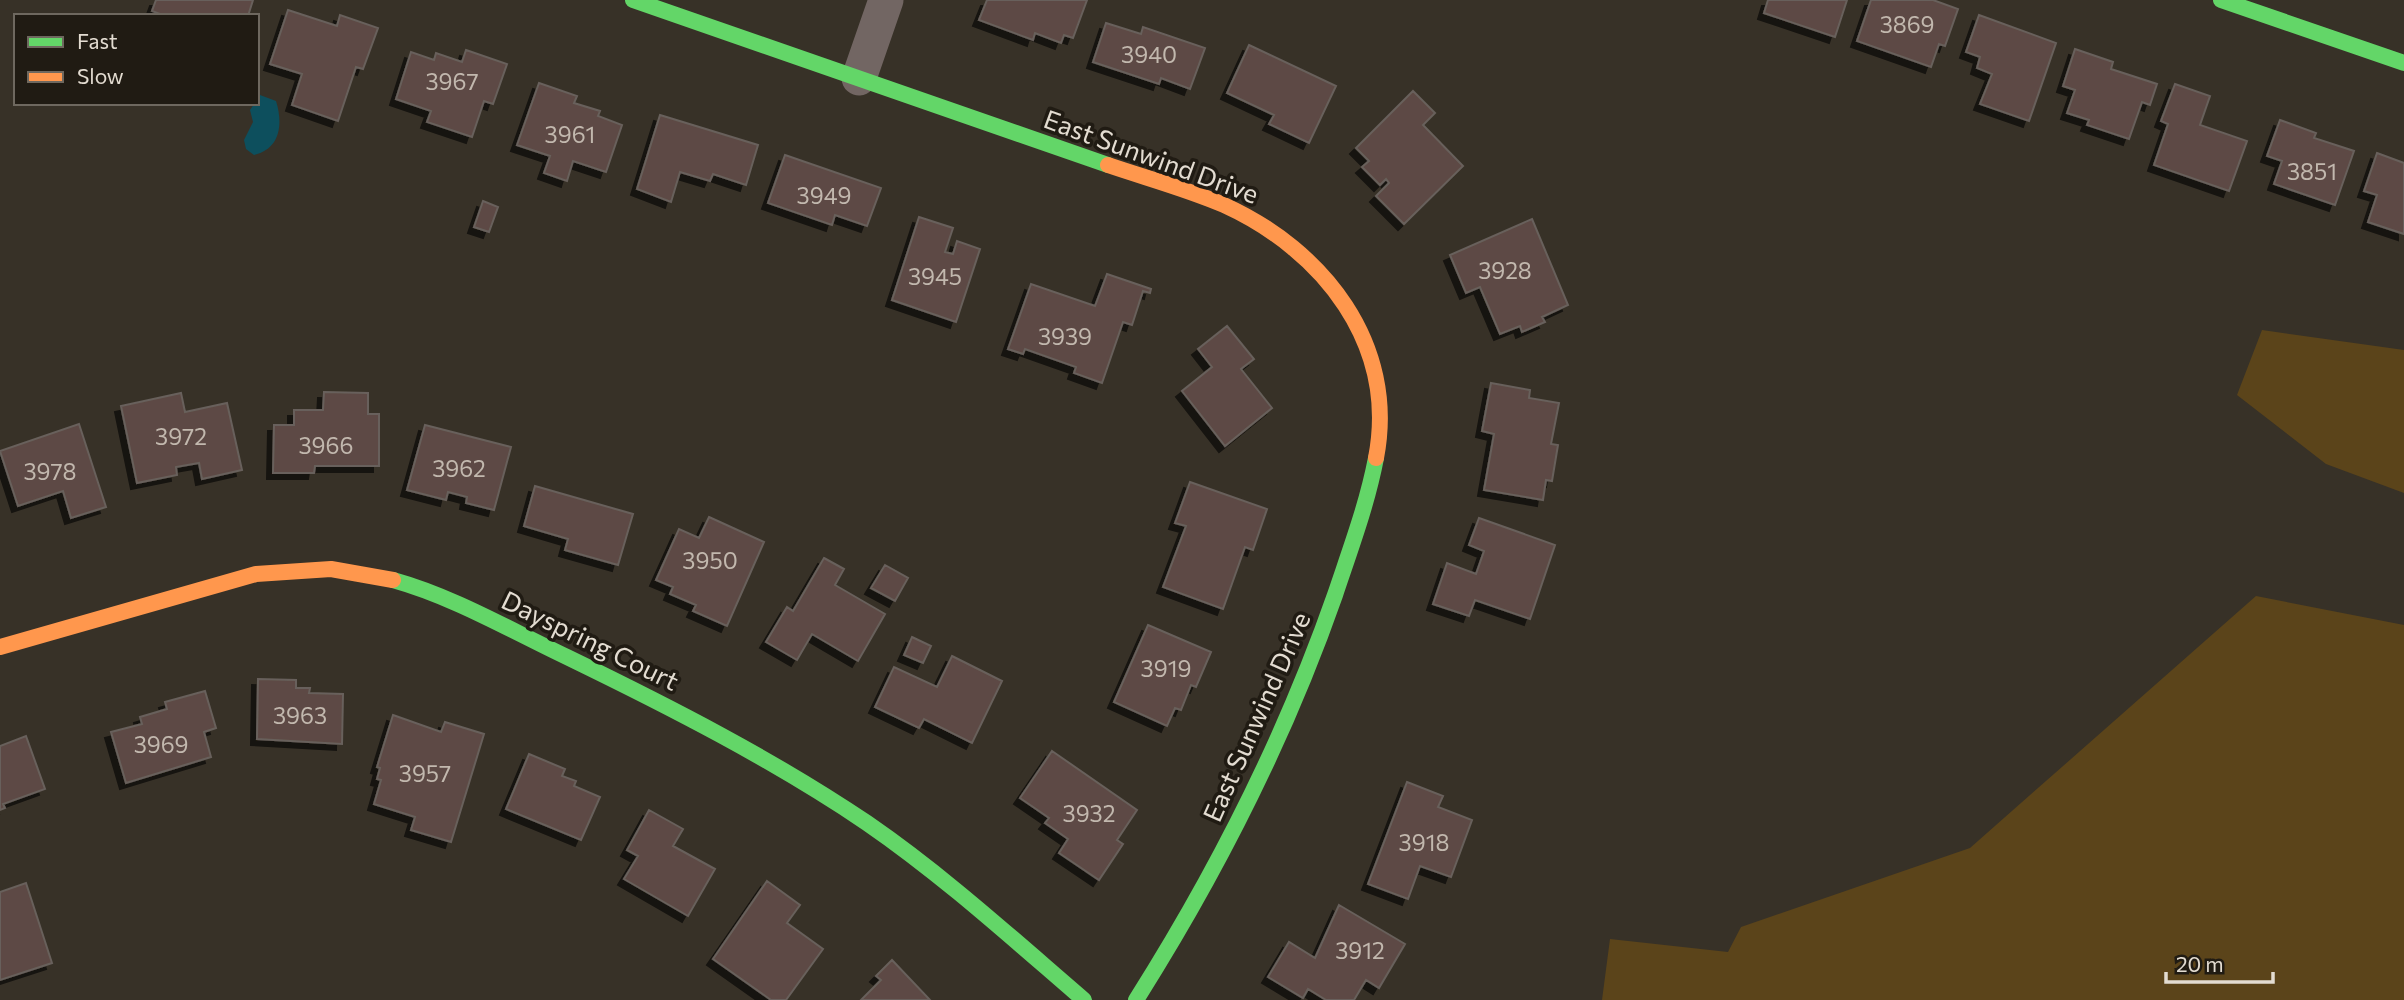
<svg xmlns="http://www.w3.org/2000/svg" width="2404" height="1000" font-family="Commissioner,sans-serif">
  <defs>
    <filter id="shadow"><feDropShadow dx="-6" dy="6" stdDeviation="0" flood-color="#0009"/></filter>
  </defs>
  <rect width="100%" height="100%" fill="#373127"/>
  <path fill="#5b441a" d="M 2262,330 L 2404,350 L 2404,493 L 2326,464 L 2237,395 Z
    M 2256,596 L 2404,625 L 2404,1000 L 1602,1000 L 1610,939 L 1728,952 L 1741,927 L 1970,848 Z"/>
  <path fill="#0d4f5d" d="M 260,95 L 276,101 C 283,123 281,149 254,155 L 246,149 L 244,140 L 253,122 L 250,110 Z"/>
  <path fill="#5d4a44" stroke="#68605b" stroke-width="2" filter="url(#shadow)" d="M 156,0 L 253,0 L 248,16 L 165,16 L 152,11 Z
    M 987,0 L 1087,0 L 1073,38 L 1064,35 L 1061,43 L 1035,33 L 1033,40 L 979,20 Z
    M 1768,0 L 1847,0 L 1835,37 L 1764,13 Z
    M 1871,0 L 1933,0 L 1958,9 L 1945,46 L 1939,44 L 1931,67 L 1857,41 Z
    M 288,10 L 337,26 L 340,15 L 378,28 L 363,69 L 356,67 L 338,121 L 292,105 L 302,74 L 270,64 Z
    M 1979,15 L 2056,43 L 2029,121 L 1980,104 L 1992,74 L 1977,68 L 1980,57 L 1966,52 Z
    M 1106,23 L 1141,34 L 1143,27 L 1205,48 L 1190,89 L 1161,78 L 1159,84 L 1093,62 Z
    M 1249,45 L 1336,86 L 1309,143 L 1269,124 L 1274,115 L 1227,93 Z
    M 2075,49 L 2113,62 L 2111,69 L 2157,84 L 2150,105 L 2142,102 L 2129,139 L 2087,125 L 2089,120 L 2067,113 L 2075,90 L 2063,86 Z
    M 466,50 L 507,64 L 493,104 L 484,101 L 472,137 L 427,122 L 431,111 L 396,99 L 411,52 L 434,60 L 436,53 L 462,62 Z
    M 539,83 L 577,96 L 574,103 L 600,111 L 598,116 L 622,125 L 606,172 L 573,161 L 567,181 L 544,173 L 550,156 L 517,145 Z
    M 2175,84 L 2210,96 L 2200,125 L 2247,141 L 2229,191 L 2154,165 L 2168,124 L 2161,121 Z
    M 1413,91 L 1435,113 L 1423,125 L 1463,166 L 1404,224 L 1376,196 L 1389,183 L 1386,179 L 1380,185 L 1362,167 L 1369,161 L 1356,148 Z
    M 660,115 L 758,145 L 746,185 L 713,174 L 710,181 L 680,172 L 671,202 L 637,189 Z
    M 2280,120 L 2316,133 L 2314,138 L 2354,151 L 2335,205 L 2274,184 L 2282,161 L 2267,156 Z
    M 2377,153 L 2404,163 L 2404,234 L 2368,222 L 2377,195 L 2364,191 Z
    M 785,155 L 881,188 L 867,226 L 835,215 L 832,225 L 768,203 Z
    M 483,201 L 498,207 L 489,232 L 474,227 Z
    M 919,217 L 953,228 L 945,252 L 953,254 L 957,241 L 980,249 L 956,322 L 892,300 Z
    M 1532,219 L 1568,305 L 1542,317 L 1545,322 L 1522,332 L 1520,326 L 1500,334 L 1480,287 L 1466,293 L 1450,255 Z
    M 1107,274 L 1151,289 L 1150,293 L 1143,291 L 1132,325 L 1123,322 L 1102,383 L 1074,373 L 1076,367 L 1025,349 L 1023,354 L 1008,349 L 1031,284 L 1095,306 Z
    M 1227,326 L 1254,359 L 1241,369 L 1272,408 L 1225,446 L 1182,391 L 1212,367 L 1198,349 Z
    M 1491,383 L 1530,390 L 1529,398 L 1559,403 L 1551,444 L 1558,445 L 1552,481 L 1546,480 L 1543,500 L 1484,490 L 1494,434 L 1482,431 Z
    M 324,392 L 368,393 L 368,414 L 379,414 L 379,466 L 315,466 L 314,473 L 273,473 L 274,425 L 294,425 L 294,410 L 323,410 Z
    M 181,393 L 185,412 L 227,403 L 242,470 L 202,479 L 199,463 L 176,467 L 177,475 L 137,483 L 121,406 Z
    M 79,424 L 106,507 L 71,518 L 63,491 L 18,506 L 0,451 Z
    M 425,425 L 511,447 L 494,510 L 466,503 L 467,497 L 448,492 L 446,500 L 407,490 Z
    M 1190,482 L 1267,509 L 1253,550 L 1245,547 L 1223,609 L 1163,587 L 1186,526 L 1175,523 Z
    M 535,486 L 633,514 L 618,565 L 565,550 L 568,539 L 524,526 Z
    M 709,517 L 764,542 L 727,626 L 693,611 L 696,605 L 670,594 L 673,587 L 656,580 L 679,529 L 699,538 Z
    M 1479,518 L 1555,545 L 1530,619 L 1475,600 L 1469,616 L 1433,604 L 1447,563 L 1476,574 L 1484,551 L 1469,545 Z
    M 824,558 L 844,569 L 835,585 L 885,614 L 858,661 L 812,634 L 797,660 L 766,642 L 787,607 L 793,611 Z
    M 885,565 L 908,578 L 895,601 L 871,588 Z
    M 1148,625 L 1211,652 L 1196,687 L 1191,685 L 1181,710 L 1175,708 L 1167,726 L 1114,702 Z
    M 912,637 L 931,646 L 923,663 L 904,655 Z
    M 952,656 L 1002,681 L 972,743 L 924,719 L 919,728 L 875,707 L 894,667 L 937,687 Z
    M 258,679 L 296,680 L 296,688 L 310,688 L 309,693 L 343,694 L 342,744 L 257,739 Z
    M 205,691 L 216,728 L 204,732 L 211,757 L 126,783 L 111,732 L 142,724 L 140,717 L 167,709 L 165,702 Z
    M 393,715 L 441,732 L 445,722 L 484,734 L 451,842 L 411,830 L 415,817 L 374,804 L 381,780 L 377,779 L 380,768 L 377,767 Z
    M 26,736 L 45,789 L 3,804 L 5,808 L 0,810 L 0,746 Z
    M 1052,751 L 1137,810 L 1117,840 L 1123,844 L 1099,880 L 1059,853 L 1068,839 L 1045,823 L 1049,818 L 1020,798 Z
    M 529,754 L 565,769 L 562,776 L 576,781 L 574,786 L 600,797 L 581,840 L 506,809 Z
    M 1407,782 L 1443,796 L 1438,807 L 1472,820 L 1451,877 L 1420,866 L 1408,899 L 1368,884 Z
    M 649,810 L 683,829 L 673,846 L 715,869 L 688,916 L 624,879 L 638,856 L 627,850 Z
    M 767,881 L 800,905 L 787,923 L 823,949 L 786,1000 L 771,1000 L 713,959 Z
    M 26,883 L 52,963 L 0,980 L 0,892 Z
    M 1339,905 L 1405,944 L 1379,988 L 1366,980 L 1354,1000 L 1326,1000 L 1308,989 L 1303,998 L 1268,977 L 1289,942 L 1315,958 Z
    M 892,960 L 930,1000 L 861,1000 L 881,980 L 876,976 Z"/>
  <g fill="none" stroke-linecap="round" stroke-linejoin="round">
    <path stroke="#726663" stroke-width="35" d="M 859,78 L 886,0"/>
    <path stroke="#63d668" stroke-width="16" d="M 633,0 L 1108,165
      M 2221,0 L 2404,63
      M 393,580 C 454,597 510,630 567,657 C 670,707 772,759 867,823 C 944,876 1013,939 1084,1000
      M 1136,1000 C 1217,872 1285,738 1335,595 C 1350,550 1367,505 1376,458"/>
    <path stroke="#ff974d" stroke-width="16" d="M 1108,165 C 1146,178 1187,189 1224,205 C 1323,250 1398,344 1376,458
      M 0,647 L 256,574 L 331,569 L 393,580"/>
  </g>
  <g text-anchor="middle" stroke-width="7" stroke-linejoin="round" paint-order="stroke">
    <g font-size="23" fill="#c2b8ae">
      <text x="1907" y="33">3869</text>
      <text x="1149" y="63">3940</text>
      <text x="452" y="90">3967</text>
      <text x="570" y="143">3961</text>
      <text x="2312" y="180">3851</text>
      <text x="824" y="204">3949</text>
      <text x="1505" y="279">3928</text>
      <text x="935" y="285">3945</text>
      <text x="1065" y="345">3939</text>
      <text x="181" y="445">3972</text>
      <text x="326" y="454">3966</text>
      <text x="459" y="477">3962</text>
      <text x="50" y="480">3978</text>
      <text x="710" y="569">3950</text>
      <text x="1166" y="677">3919</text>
      <text x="300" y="724">3963</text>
      <text x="161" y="753">3969</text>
      <text x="425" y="782">3957</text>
      <text x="1089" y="822">3932</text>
      <text x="1424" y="851">3918</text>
      <text x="1360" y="959">3912</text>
    </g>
    <g font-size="26" fill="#e3dcd1" stroke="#201b13">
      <text transform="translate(1151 157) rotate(20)" y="9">East Sunwind Drive</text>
      <text transform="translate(590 641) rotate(26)" y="9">Dayspring Court</text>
      <text transform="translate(1257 717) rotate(-66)" y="9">East Sunwind Drive</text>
    </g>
  </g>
  <rect x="14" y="14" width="245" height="91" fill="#201b13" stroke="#6e685f" stroke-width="2"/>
  <rect x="28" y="37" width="35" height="10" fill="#63d668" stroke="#6e685f" stroke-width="2"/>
  <text x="77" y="49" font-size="21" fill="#e3dcd1">Fast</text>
  <rect x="28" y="72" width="35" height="10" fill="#ff974d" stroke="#6e685f" stroke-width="2"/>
  <text x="77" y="84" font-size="21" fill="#e3dcd1">Slow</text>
  <path d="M2166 972v10h107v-10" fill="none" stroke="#e3dcd1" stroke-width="3.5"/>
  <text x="2176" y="972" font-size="21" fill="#e3dcd1" stroke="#201b13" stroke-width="5" paint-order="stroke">20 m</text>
</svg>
